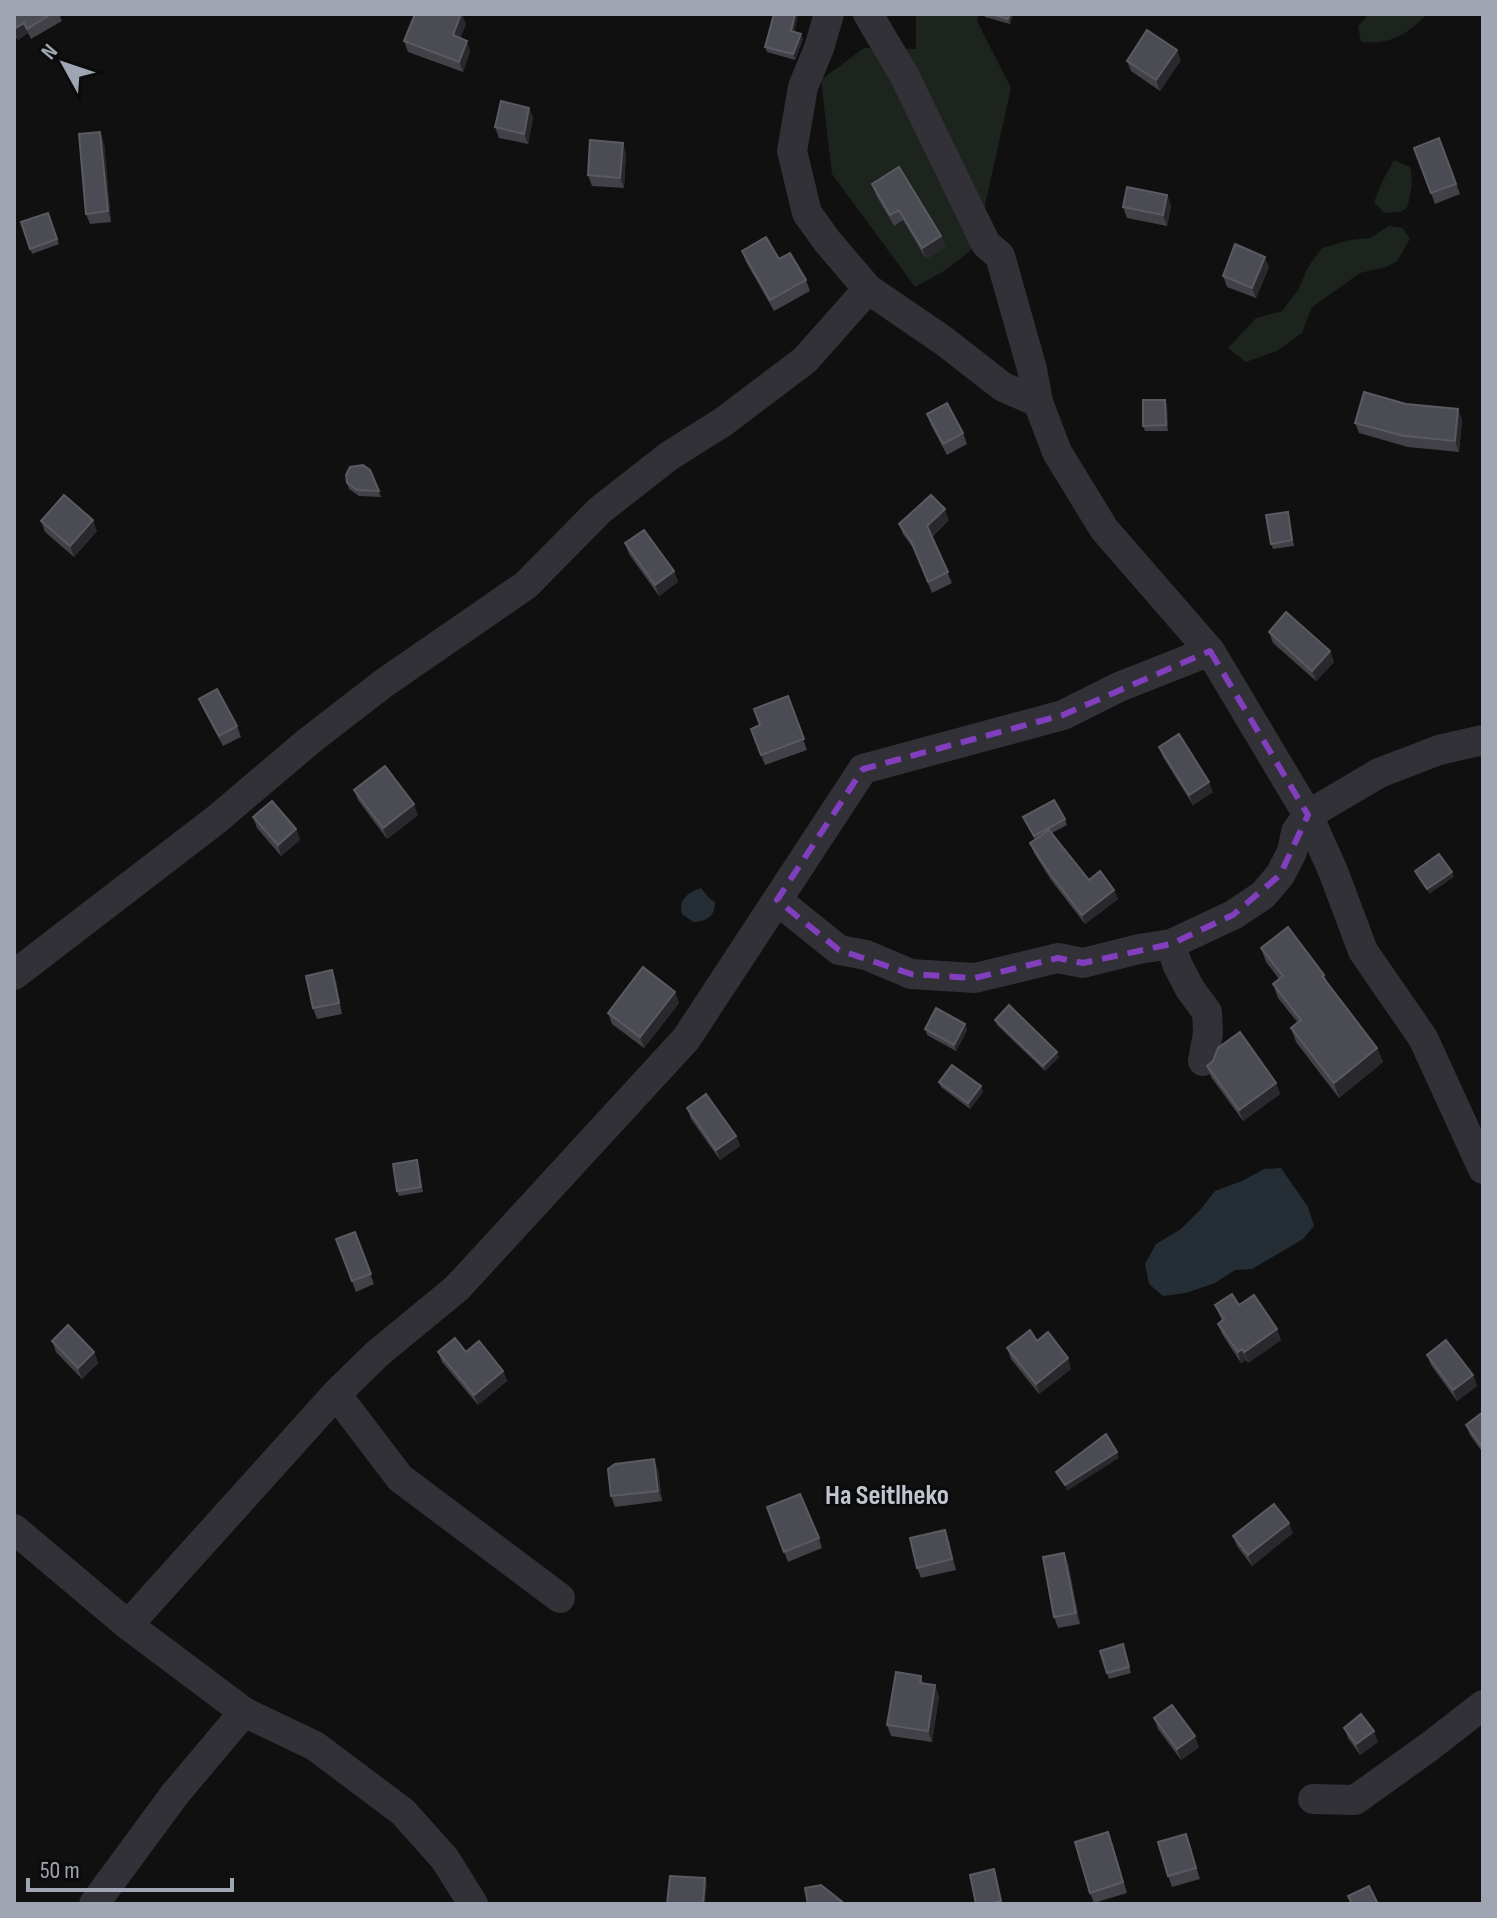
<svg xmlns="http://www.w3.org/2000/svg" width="1497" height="1918" font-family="'Sofia Sans Condensed',sans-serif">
  <rect width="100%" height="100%" fill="#101011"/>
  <path fill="#1c241d" d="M 916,14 L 978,14 L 977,21 L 1011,88 L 976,246 L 946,270 L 915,287 L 832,174 L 821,80 L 864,48 L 916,49 Z
    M 1369,14 L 1427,14 C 1405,36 1392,44 1361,42 L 1358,26 Z
    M 1394,160 L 1410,167 C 1414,182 1411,193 1407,208 L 1400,212 L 1384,213 L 1374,202 L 1382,182 Z
    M 1389,226 L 1403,228 L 1410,239 L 1397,261 L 1386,267 L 1360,273 L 1312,307 L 1302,333 L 1277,351 L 1246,362 L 1228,348 L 1256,318 L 1282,311 L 1298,290 L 1308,267 L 1322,248 L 1350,240 L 1370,238 Z"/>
  <path fill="#262e35" d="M 701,888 L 709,898 L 715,902 C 715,917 707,921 693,922 L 682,914 C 678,900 688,892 701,888 Z
    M 1281,1168 L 1308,1207 L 1314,1226 L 1303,1239 L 1252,1269 L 1235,1270 L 1215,1283 L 1186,1293 L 1163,1296 L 1149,1284 L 1145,1264 L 1156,1244 L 1181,1229 L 1201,1209 L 1215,1191 L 1242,1181 L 1264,1169 Z"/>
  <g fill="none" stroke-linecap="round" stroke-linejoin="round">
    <path stroke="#313137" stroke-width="30" d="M 868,14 L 904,75 L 986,244 L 1000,256 L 1032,369 L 1038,402
      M 868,289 L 944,341 L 1003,387 L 1038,402 L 1057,452 L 1104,529 L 1210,651 L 1308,815 L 1333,871 L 1363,951 L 1423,1038 L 1483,1169
      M 777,900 L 839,950 L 866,955 L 911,974 L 975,978 L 1058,958 L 1083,963 L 1139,949 L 1171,944 L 1233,915 L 1263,895 L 1280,875 L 1292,852 L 1296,832 L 1308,815 L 1379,773 L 1439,750 L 1483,740
      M 1171,944 L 1177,964 L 1190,989 L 1207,1012 L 1208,1033 L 1203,1061
      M 14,975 L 217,819 L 309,741 L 384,683 L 526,585 L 600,510 L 669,456 L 723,422 L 805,360 L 868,289 L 827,241 L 807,213 L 792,151 L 803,87 L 819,48 L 829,14
      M 336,1394 L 400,1478 L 560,1598
      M 14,1529 L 128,1625 L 336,1394 L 377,1354 L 457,1288 L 686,1039 L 863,769 L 1063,715 L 1119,687 L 1210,651
      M 128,1625 L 244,1712 L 315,1746 L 403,1812 L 445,1859 L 473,1904
      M 1313,1799 L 1355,1800 L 1429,1747 L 1483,1705
      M 94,1904 L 175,1794 L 244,1712"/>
  </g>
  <path fill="#414147" d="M 14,14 L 59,14 L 62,21 L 31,39 L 28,33 L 18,40 L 14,34 Z
    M 774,14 L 798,14 L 794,32 L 803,39 L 795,60 L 767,52 L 765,47 Z
    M 984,14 L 1013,14 L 1010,24 L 985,17 Z
    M 466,24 L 460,38 L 470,51 L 463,72 L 408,52 L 404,41 Z
    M 1181,60 L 1160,91 L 1131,71 L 1127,61 Z
    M 529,108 L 533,118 L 528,144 L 499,138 L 495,127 Z
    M 1439,138 L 1460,194 L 1435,204 L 1414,148 Z
    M 104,143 L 111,222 L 90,224 L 86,214 Z
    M 626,153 L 624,188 L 592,186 L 588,175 Z
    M 872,184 L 941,236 L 945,247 L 926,259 L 903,220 L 894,226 L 876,195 Z
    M 1167,195 L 1171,206 L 1167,226 L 1127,218 L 1123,207 Z
    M 48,213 L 59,244 L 32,254 L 21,222 Z
    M 742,251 L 779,259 L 806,280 L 810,291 L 774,311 L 746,262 Z
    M 1269,267 L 1256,298 L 1227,287 L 1223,276 Z
    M 1165,400 L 1167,406 L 1168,431 L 1145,431 L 1143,426 Z
    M 1406,404 L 1458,409 L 1462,420 L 1459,452 L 1408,447 L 1359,433 L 1355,423 Z
    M 927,414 L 963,433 L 967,444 L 947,455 L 931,425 Z
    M 370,470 L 381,497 L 359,496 L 349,489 L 347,483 Z
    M 1288,512 L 1294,546 L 1273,549 L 1271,544 Z
    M 949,520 L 932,537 L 952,583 L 932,593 L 915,551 L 903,534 L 899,524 Z
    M 41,521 L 97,531 L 74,557 L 45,532 Z
    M 625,543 L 674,571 L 678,582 L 659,596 L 629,554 Z
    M 1269,632 L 1330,651 L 1334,662 L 1316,681 L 1273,643 Z
    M 788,696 L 807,750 L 765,765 L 751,729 L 760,725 Z
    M 199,699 L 237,726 L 241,737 L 223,746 L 203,709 Z
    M 1159,747 L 1213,792 L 1193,805 L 1163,757 Z
    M 354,790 L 418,815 L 387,839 L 358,800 Z
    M 253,817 L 296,829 L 300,840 L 281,856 L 257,828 Z
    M 1023,817 L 1065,819 L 1067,825 L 1052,833 L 1089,880 L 1114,890 L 1118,899 L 1085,924 L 1051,880 L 1034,853 L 1030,843 L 1035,840 Z
    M 1261,948 L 1324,975 L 1328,984 L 1377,1048 L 1383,1062 L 1339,1098 L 1296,1042 L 1291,1028 L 1298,1023 L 1278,998 L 1273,984 L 1279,979 L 1266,962 Z
    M 332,970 L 336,981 L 342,1014 L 317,1019 L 313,1008 Z
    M 675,992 L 679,1003 L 644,1048 L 612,1024 L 608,1013 Z
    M 995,1020 L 1059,1057 L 1045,1071 L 997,1025 Z
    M 965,1024 L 967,1030 L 956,1051 L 927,1035 L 925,1029 Z
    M 1213,1061 L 1276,1083 L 1280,1094 L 1243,1121 L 1211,1077 L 1207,1066 Z
    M 939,1082 L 981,1086 L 983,1092 L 970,1109 L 941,1087 Z
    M 687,1108 L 736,1136 L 740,1146 L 720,1160 L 691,1119 Z
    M 417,1160 L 423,1192 L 399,1196 L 397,1191 Z
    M 355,1232 L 374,1284 L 356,1292 L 336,1239 Z
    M 1215,1305 L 1239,1305 L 1277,1329 L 1281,1340 L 1248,1363 L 1246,1360 L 1241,1363 L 1222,1334 L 1218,1324 L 1222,1321 Z
    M 52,1341 L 94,1352 L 98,1363 L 82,1379 L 56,1352 Z
    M 1037,1341 L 1071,1369 L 1039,1394 L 1011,1359 L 1007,1348 Z
    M 438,1352 L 466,1352 L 503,1371 L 507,1381 L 478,1405 L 442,1362 Z
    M 1427,1355 L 1473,1375 L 1477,1386 L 1457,1401 L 1431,1365 Z
    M 1483,1412 L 1483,1453 L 1470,1435 L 1466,1425 Z
    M 658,1470 L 662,1501 L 615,1507 L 611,1496 Z
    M 767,1507 L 819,1538 L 822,1548 L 788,1562 Z
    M 1293,1533 L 1252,1566 L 1237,1546 L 1233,1536 Z
    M 949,1541 L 956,1570 L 921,1578 L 917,1568 Z
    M 1068,1563 L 1080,1624 L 1058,1628 L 1054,1617 Z
    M 1123,1644 L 1131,1673 L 1109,1679 L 1100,1651 Z
    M 921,1676 L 923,1683 L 939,1696 L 932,1742 L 891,1736 L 887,1725 Z
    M 1154,1718 L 1199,1747 L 1181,1760 L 1158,1729 Z
    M 1344,1728 L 1378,1742 L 1360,1755 L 1348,1738 Z
    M 1186,1834 L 1200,1879 L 1172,1887 L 1168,1876 Z
    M 1112,1842 L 1127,1893 L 1094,1903 L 1090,1893 Z"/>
  <path fill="#29292d" d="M 462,14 L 466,24 L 457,46 L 453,35 Z
    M 795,14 L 798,14 L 793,36 L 791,31 Z
    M 1010,14 L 1013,14 L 1010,24 L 1008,19 Z
    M 24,23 L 28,33 L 18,40 L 14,29 Z
    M 801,34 L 803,39 L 795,60 L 793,54 Z
    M 467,41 L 470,51 L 463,72 L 459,62 Z
    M 1177,50 L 1181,60 L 1160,91 L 1156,80 Z
    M 529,108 L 533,118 L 528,144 L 524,134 Z
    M 100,132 L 104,143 L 111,222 L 108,211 Z
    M 623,143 L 626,153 L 624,188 L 620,178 Z
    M 1167,195 L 1171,206 L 1167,226 L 1163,215 Z
    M 941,236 L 945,247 L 926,259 L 922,248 Z
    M 1265,257 L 1269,267 L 1256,298 L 1252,288 Z
    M 1165,400 L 1167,406 L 1168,431 L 1166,425 Z
    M 1458,409 L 1462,420 L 1459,452 L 1455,441 Z
    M 945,509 L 949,520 L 931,537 L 927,526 Z
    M 93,520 L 97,531 L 74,557 L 70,546 Z
    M 674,571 L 678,582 L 659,596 L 655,585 Z
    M 1330,651 L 1334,662 L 1316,681 L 1312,671 Z
    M 1209,782 L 1213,792 L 1193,805 L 1189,795 Z
    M 414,804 L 418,815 L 387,839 L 383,828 Z
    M 296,829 L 300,840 L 281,856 L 278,845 Z
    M 1452,872 L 1454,877 L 1429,894 L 1427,889 Z
    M 1114,890 L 1118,899 L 1085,924 L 1082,915 Z
    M 332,970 L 336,981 L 342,1014 L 339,1003 Z
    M 675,992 L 679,1003 L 644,1048 L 640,1037 Z
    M 965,1024 L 967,1030 L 956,1051 L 954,1045 Z
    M 1377,1048 L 1383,1062 L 1339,1098 L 1334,1083 Z
    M 1057,1052 L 1059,1057 L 1045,1071 L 1043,1066 Z
    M 1276,1083 L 1280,1094 L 1243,1121 L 1239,1110 Z
    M 981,1086 L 983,1092 L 970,1109 L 968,1103 Z
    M 736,1136 L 740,1146 L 720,1160 L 716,1150 Z
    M 1277,1329 L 1281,1340 L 1248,1363 L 1244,1352 Z
    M 1242,1349 L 1246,1360 L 1241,1363 L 1238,1352 Z
    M 94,1352 L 98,1363 L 82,1379 L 78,1368 Z
    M 1068,1358 L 1071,1369 L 1039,1394 L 1036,1384 Z
    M 503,1371 L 507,1381 L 478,1405 L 474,1395 Z
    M 1473,1375 L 1477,1386 L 1457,1401 L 1453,1390 Z
    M 1117,1452 L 1119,1458 L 1067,1491 L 1065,1485 Z
    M 654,1459 L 658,1470 L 662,1501 L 658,1491 Z
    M 1289,1523 L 1293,1533 L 1252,1566 L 1248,1555 Z
    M 945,1530 L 949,1541 L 956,1570 L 952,1559 Z
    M 1064,1553 L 1068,1563 L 1080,1624 L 1076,1613 Z
    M 935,1685 L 939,1696 L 932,1742 L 928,1731 Z
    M 1374,1731 L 1378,1742 L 1360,1755 L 1356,1744 Z
    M 1195,1736 L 1199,1747 L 1181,1760 L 1177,1749 Z
    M 705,1878 L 707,1884 L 705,1904 L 703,1904 Z"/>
  <path fill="#4b4c53" stroke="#595a62" stroke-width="2" d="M 14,14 L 51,14 L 27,29 L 24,23 L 14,29 Z
    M 415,14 L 461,14 L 453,35 L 467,41 L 459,62 L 404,41 Z
    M 774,14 L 795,14 L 791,31 L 801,34 L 793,54 L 765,47 Z
    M 992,14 L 1010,14 L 1008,19 Z
    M 1147,30 L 1177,50 L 1156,80 L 1127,61 Z
    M 501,101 L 529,108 L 524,134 L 495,127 Z
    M 100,132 L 108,211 L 86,214 L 79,134 Z
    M 1439,138 L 1456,184 L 1431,193 L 1414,148 Z
    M 590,140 L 623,143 L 620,178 L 588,175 Z
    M 899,167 L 941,236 L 922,248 L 899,210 L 890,215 L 872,184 Z
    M 1127,187 L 1167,195 L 1163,215 L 1123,207 Z
    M 48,213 L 57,239 L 30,249 L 21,222 Z
    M 766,237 L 779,259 L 790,253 L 806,280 L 770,300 L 742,251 Z
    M 1235,244 L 1265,257 L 1252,288 L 1223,276 Z
    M 1364,392 L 1406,404 L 1458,409 L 1455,441 L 1404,436 L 1355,423 Z
    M 1143,400 L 1165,400 L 1166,425 L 1143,426 Z
    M 947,403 L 963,433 L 943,444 L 927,414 Z
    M 363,465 L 370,470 L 379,491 L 357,490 L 347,483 L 346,475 L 350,467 Z
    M 64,495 L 93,520 L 70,546 L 41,521 Z
    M 931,495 L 945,509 L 927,526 L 948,572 L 928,582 L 911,541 L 899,524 Z
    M 1288,512 L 1292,540 L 1271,544 L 1266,515 Z
    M 644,530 L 674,571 L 655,585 L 625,543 Z
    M 1286,612 L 1330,651 L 1312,671 L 1269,632 Z
    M 217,689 L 237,726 L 219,736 L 199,699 Z
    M 788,696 L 804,739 L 761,755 L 751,729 L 760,725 L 754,709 Z
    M 1179,734 L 1209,782 L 1189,795 L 1159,747 Z
    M 385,766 L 414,804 L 383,828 L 354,790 Z
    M 1054,800 L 1065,819 L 1034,836 L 1023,817 Z
    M 272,801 L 296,829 L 278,845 L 253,817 Z
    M 1049,830 L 1089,880 L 1100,871 L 1114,890 L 1082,915 L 1048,871 L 1030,843 Z
    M 1439,854 L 1452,872 L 1427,889 L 1415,871 Z
    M 1288,927 L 1324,975 L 1322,976 L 1377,1048 L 1334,1083 L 1291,1028 L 1301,1020 L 1273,984 L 1283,976 L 1261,948 Z
    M 643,967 L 675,992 L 640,1037 L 608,1013 Z
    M 332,970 L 339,1003 L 313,1008 L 306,976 Z
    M 1009,1005 L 1057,1052 L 1043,1066 L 995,1020 Z
    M 936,1008 L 965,1024 L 954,1045 L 925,1029 Z
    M 1240,1032 L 1276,1083 L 1239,1110 L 1207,1066 L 1213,1061 L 1218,1048 Z
    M 952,1065 L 981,1086 L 968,1103 L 939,1082 Z
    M 706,1094 L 736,1136 L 716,1150 L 687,1108 Z
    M 417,1160 L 421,1187 L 397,1191 L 393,1164 Z
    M 355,1232 L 371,1274 L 352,1281 L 336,1239 Z
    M 1232,1294 L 1239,1305 L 1254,1295 L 1277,1329 L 1244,1352 L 1242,1349 L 1238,1352 L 1218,1324 L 1224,1319 L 1215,1305 Z
    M 68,1325 L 94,1352 L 78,1368 L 52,1341 Z
    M 1030,1330 L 1037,1341 L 1048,1332 L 1068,1358 L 1036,1384 L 1007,1348 Z
    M 455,1338 L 466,1352 L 479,1341 L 503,1371 L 474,1395 L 438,1352 Z
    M 1446,1340 L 1473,1375 L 1453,1390 L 1427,1355 Z
    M 1483,1412 L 1483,1448 L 1466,1425 Z
    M 1106,1434 L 1117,1452 L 1065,1485 L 1056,1472 Z
    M 654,1459 L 658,1491 L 611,1496 L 608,1469 L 615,1464 Z
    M 800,1494 L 819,1538 L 784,1552 L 767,1507 Z
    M 1274,1504 L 1289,1523 L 1248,1555 L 1233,1536 Z
    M 945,1530 L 952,1559 L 917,1568 L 910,1538 Z
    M 1064,1553 L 1076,1613 L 1054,1617 L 1043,1557 Z
    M 1123,1644 L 1129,1667 L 1107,1673 L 1100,1651 Z
    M 896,1672 L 921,1676 L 920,1683 L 935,1685 L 928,1731 L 887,1725 Z
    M 1172,1705 L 1195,1736 L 1177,1749 L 1154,1718 Z
    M 1361,1714 L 1374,1731 L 1356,1744 L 1344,1728 Z
    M 1108,1832 L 1123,1882 L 1090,1893 L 1075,1842 Z
    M 1186,1834 L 1196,1868 L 1168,1876 L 1158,1842 Z
    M 994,1869 L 1001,1901 L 988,1904 L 976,1904 L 970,1875 Z
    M 670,1876 L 705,1878 L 703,1904 L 667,1904 Z
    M 821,1885 L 845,1904 L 808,1904 L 805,1888 Z
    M 1369,1886 L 1378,1904 L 1352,1904 L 1348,1896 Z"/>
  <path fill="none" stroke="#813ebd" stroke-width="6" stroke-dasharray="16 10" stroke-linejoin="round" d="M 1210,651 L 1308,815 L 1280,875 L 1233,915 L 1171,944 L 1083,963 L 1058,958 L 975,978 L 911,974 L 839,950 L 777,900 L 863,769 L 1063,715 Z"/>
  <g text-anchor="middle" stroke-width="6" stroke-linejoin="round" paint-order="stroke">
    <g font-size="28" font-weight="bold" fill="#c1c5cf" stroke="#0b0b0c">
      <text x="887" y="1504">Ha Seitlheko</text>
    </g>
  </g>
  <rect width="1497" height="1918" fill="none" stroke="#a0a5b3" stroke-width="32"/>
  <g transform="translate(64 64) rotate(310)" stroke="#0b0b0c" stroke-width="6" paint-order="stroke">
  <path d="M0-6L14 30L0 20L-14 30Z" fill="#a0a5b3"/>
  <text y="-12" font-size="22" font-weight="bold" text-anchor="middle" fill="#a0a5b3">N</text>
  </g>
  <path d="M28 1878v12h204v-12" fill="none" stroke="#a0a5b3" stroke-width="4"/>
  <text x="40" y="1878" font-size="24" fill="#a0a5b3" stroke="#0b0b0c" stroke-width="6" paint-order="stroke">50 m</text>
</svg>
